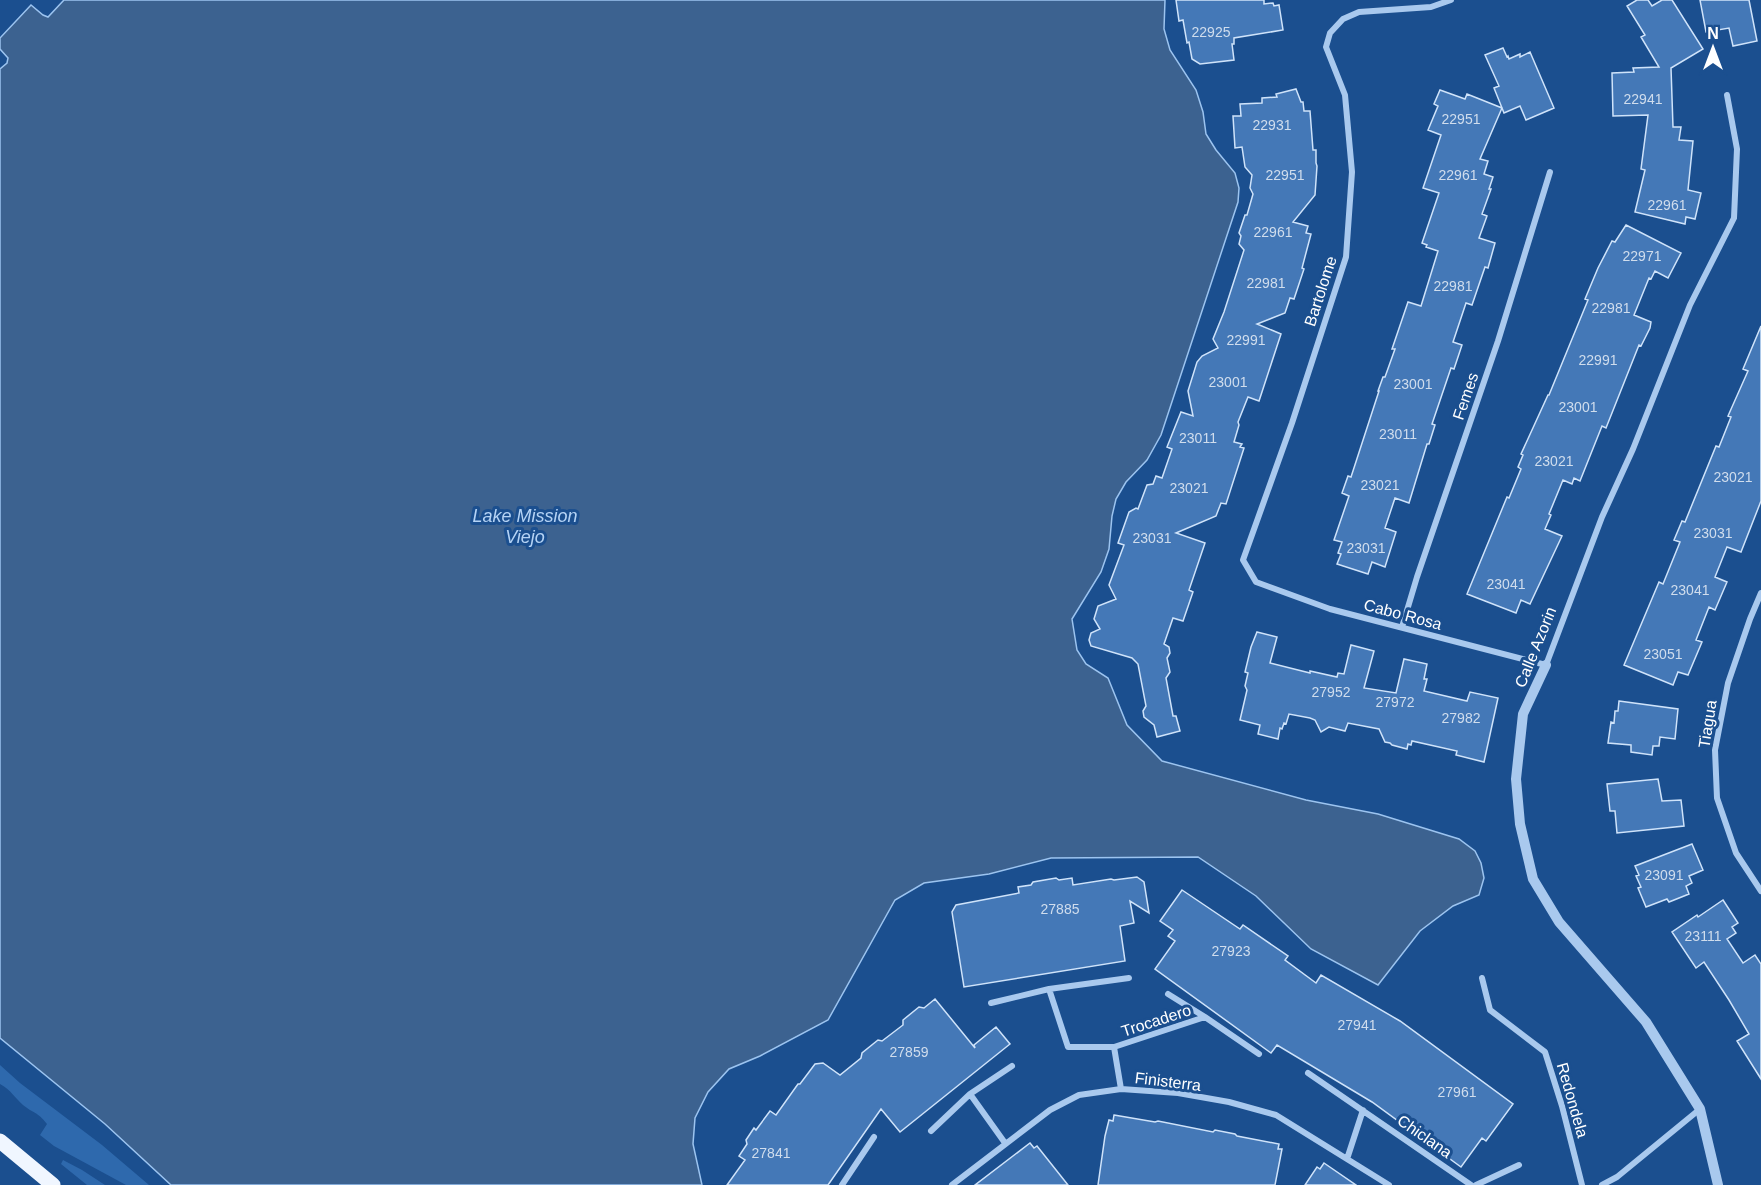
<svg xmlns="http://www.w3.org/2000/svg" width="1761" height="1185" font-family="Helvetica,sans-serif">
  <rect width="100%" height="100%" fill="#1b4f8f"/>
  <path fill="#2e69ad" d="M 0,1065 L 20,1083 L 102,1145 L 149,1185 L 126,1185 L 54,1146 L 40,1135 L 47,1124 C 37,1111 34,1114 23,1105 C 14,1097 12,1091 0,1084 Z
    M 63,1160 L 82,1170 L 105,1185 L 87,1185 L 61,1164 Z"/>
  <path fill="#3c6290" stroke="#9cc4f0" stroke-width="1.5" d="M 64,0 L 1165,0 L 1164,29 L 1170,50 L 1196,90 L 1203,112 L 1206,134 L 1216,150 L 1235,173 L 1239,188 L 1238,202 L 1161,435 L 1147,460 L 1126,482 L 1116,499 L 1112,516 L 1109,549 L 1101,572 L 1072,619 L 1077,650 L 1086,664 L 1108,678 L 1127,725 L 1162,761 L 1306,800 L 1378,814 L 1459,839 L 1475,851 L 1481,863 L 1484,878 L 1479,895 L 1453,906 L 1420,931 L 1378,985 L 1311,949 L 1256,896 L 1198,857 L 1051,858 L 989,874 L 924,883 L 895,900 L 828,1020 L 760,1056 L 729,1069 L 708,1092 L 695,1118 L 693,1144 L 702,1185 L 171,1185 L 105,1124 L 0,1038 L 0,69 L 7,63 L 8,58 L 0,49 L 0,38 L 31,5 L 43,15 L 48,17 Z"/>
  <path fill="#4478b7" stroke="#cfe3fa" stroke-width="1.5" d="M 1176,0 L 1264,0 L 1264,4 L 1273,3 L 1274,6 L 1279,5 L 1283,30 L 1234,38 L 1234,44 L 1232,44 L 1234,60 L 1200,64 L 1192,59 L 1189,42 L 1187,43 L 1183,20 L 1179,21 Z
    M 1637,0 L 1648,0 L 1652,6 L 1662,0 L 1672,0 L 1703,49 L 1671,68 L 1673,127 L 1681,127 L 1679,140 L 1693,141 L 1688,190 L 1701,193 L 1695,219 L 1686,217 L 1685,224 L 1635,212 L 1645,170 L 1641,169 L 1648,115 L 1613,116 L 1612,73 L 1634,72 L 1633,68 L 1659,67 L 1641,37 L 1645,35 L 1627,6 Z
    M 1700,0 L 1749,0 L 1757,41 L 1733,46 L 1729,28 L 1706,32 Z
    M 1503,48 L 1507,57 L 1508,56 L 1509,59 L 1520,54 L 1520,57 L 1530,52 L 1554,108 L 1526,120 L 1520,106 L 1504,113 L 1494,88 L 1499,86 L 1485,55 Z
    M 1296,89 L 1301,102 L 1303,102 L 1304,111 L 1310,111 L 1313,150 L 1316,150 L 1316,163 L 1317,166 L 1315,195 L 1293,222 L 1308,226 L 1306,233 L 1311,234 L 1302,268 L 1304,269 L 1294,299 L 1290,298 L 1285,313 L 1257,324 L 1281,334 L 1259,401 L 1248,397 L 1238,422 L 1239,425 L 1234,442 L 1242,444 L 1240,447 L 1244,448 L 1226,504 L 1221,503 L 1216,516 L 1176,533 L 1205,543 L 1189,590 L 1193,592 L 1183,621 L 1173,618 L 1164,644 L 1169,647 L 1170,653 L 1167,658 L 1170,672 L 1166,678 L 1173,716 L 1176,716 L 1180,731 L 1157,737 L 1154,725 L 1144,717 L 1143,711 L 1146,706 L 1138,664 L 1132,658 L 1091,646 L 1089,640 L 1091,633 L 1100,629 L 1094,619 L 1098,606 L 1116,599 L 1109,585 L 1124,545 L 1118,543 L 1129,512 L 1136,508 L 1138,509 L 1147,485 L 1153,484 L 1156,476 L 1162,478 L 1172,449 L 1167,447 L 1181,412 L 1193,416 L 1188,391 L 1197,362 L 1202,356 L 1218,348 L 1213,339 L 1224,312 L 1244,250 L 1239,244 L 1241,236 L 1239,233 L 1245,215 L 1247,215 L 1253,194 L 1250,188 L 1252,175 L 1245,167 L 1242,147 L 1235,148 L 1233,116 L 1241,116 L 1240,104 L 1262,103 L 1262,98 L 1277,97 L 1276,94 Z
    M 1440,90 L 1465,99 L 1467,94 L 1502,108 L 1480,159 L 1488,161 L 1484,174 L 1493,177 L 1489,189 L 1491,189 L 1482,214 L 1487,216 L 1479,238 L 1495,243 L 1488,268 L 1485,267 L 1472,305 L 1466,303 L 1453,342 L 1462,345 L 1454,369 L 1451,368 L 1432,424 L 1435,425 L 1429,444 L 1427,444 L 1409,503 L 1395,498 L 1385,528 L 1396,532 L 1385,567 L 1372,562 L 1368,574 L 1337,564 L 1341,554 L 1338,553 L 1342,542 L 1334,540 L 1349,496 L 1342,493 L 1348,476 L 1351,477 L 1379,391 L 1378,391 L 1383,377 L 1385,377 L 1395,349 L 1392,349 L 1408,302 L 1421,306 L 1438,251 L 1426,247 L 1427,245 L 1422,243 L 1439,193 L 1423,188 L 1441,135 L 1428,130 L 1438,106 L 1434,104 Z
    M 1626,225 L 1681,253 L 1668,278 L 1655,271 L 1651,279 L 1649,278 L 1634,315 L 1651,322 L 1650,328 L 1641,346 L 1639,345 L 1606,428 L 1602,426 L 1580,481 L 1574,478 L 1572,484 L 1563,480 L 1549,514 L 1551,515 L 1545,529 L 1562,536 L 1530,604 L 1521,600 L 1516,613 L 1467,594 L 1507,497 L 1509,498 L 1521,469 L 1518,467 L 1523,455 L 1521,454 L 1548,395 L 1549,395 L 1588,300 L 1585,299 L 1598,268 L 1612,241 L 1615,242 Z
    M 1761,326 L 1761,501 L 1741,552 L 1727,547 L 1715,577 L 1727,582 L 1715,610 L 1709,607 L 1696,640 L 1702,642 L 1688,675 L 1678,672 L 1673,685 L 1624,665 L 1659,582 L 1663,584 L 1680,542 L 1674,540 L 1682,521 L 1685,522 L 1716,446 L 1719,447 L 1731,417 L 1728,416 L 1748,371 L 1743,369 Z
    M 1257,632 L 1277,637 L 1270,663 L 1310,673 L 1310,671 L 1337,677 L 1338,673 L 1344,674 L 1351,645 L 1374,651 L 1364,688 L 1396,693 L 1404,659 L 1427,664 L 1424,679 L 1427,679 L 1424,691 L 1467,701 L 1470,692 L 1498,698 L 1484,762 L 1456,755 L 1457,751 L 1412,741 L 1411,745 L 1408,744 L 1407,749 L 1392,745 L 1390,743 L 1385,742 L 1379,729 L 1348,723 L 1345,731 L 1329,727 L 1321,732 L 1315,720 L 1310,718 L 1289,714 L 1286,724 L 1284,723 L 1282,729 L 1280,728 L 1278,739 L 1258,734 L 1260,725 L 1240,720 L 1247,690 L 1245,686 L 1248,673 L 1245,672 L 1251,647 Z
    M 1619,701 L 1678,709 L 1675,739 L 1660,737 L 1659,746 L 1653,746 L 1652,755 L 1631,752 L 1631,745 L 1608,743 L 1611,722 L 1614,723 L 1615,711 L 1618,711 Z
    M 1658,779 L 1662,801 L 1681,800 L 1684,826 L 1617,833 L 1615,811 L 1610,811 L 1607,784 Z
    M 1692,844 L 1703,870 L 1689,876 L 1692,883 L 1686,886 L 1689,894 L 1669,902 L 1667,899 L 1646,907 L 1638,888 L 1641,887 L 1636,876 L 1639,875 L 1635,866 Z
    M 1137,877 L 1144,882 L 1149,913 L 1130,901 L 1134,923 L 1120,926 L 1125,961 L 964,987 L 952,912 L 956,905 L 1019,893 L 1018,887 L 1031,885 L 1033,882 L 1056,878 L 1059,880 L 1072,878 L 1073,885 L 1111,879 L 1114,880 Z
    M 1182,890 L 1240,929 L 1243,925 L 1288,956 L 1285,960 L 1316,983 L 1321,975 L 1400,1021 L 1513,1104 L 1486,1141 L 1482,1138 L 1461,1167 L 1372,1102 L 1277,1045 L 1271,1053 L 1155,969 L 1175,941 L 1168,936 L 1173,930 L 1160,921 Z
    M 1723,900 L 1738,923 L 1732,927 L 1736,933 L 1727,939 L 1743,963 L 1755,955 L 1761,964 L 1761,1079 L 1737,1041 L 1749,1034 L 1729,1000 L 1704,962 L 1696,968 L 1672,932 L 1697,915 L 1698,917 Z
    M 935,999 L 975,1048 L 974,1045 L 996,1027 L 1010,1044 L 900,1132 L 881,1109 L 828,1185 L 727,1185 L 745,1160 L 739,1156 L 747,1144 L 746,1140 L 754,1128 L 756,1130 L 770,1111 L 776,1115 L 798,1084 L 800,1084 L 815,1064 L 823,1063 L 840,1075 L 861,1058 L 862,1053 L 878,1040 L 882,1041 L 903,1025 L 903,1020 L 919,1007 L 924,1008 Z
    M 1114,1115 L 1155,1122 L 1158,1121 L 1213,1132 L 1215,1130 L 1235,1134 L 1237,1136 L 1279,1144 L 1278,1149 L 1282,1149 L 1275,1185 L 1098,1185 L 1105,1136 L 1109,1120 L 1113,1121 Z
    M 1030,1143 L 1034,1148 L 1037,1146 L 1068,1185 L 975,1185 Z
    M 1324,1163 L 1356,1185 L 1305,1185 L 1317,1167 L 1320,1169 Z"/>
  <g fill="none" stroke-linecap="round" stroke-linejoin="round">
    <path stroke="#a9c9ee" stroke-width="6" d="M 1451,0 L 1431,7 L 1359,12 L 1343,19 L 1330,33 L 1326,47 L 1345,95 L 1352,172 L 1346,257 L 1292,423 L 1243,560 L 1256,582 L 1330,609 L 1546,665 L 1602,517 L 1633,449 L 1690,305 L 1734,218 L 1737,149 L 1727,95
      M 1761,593 L 1750,619 L 1728,683 L 1715,750 L 1717,798 L 1736,853 L 1761,891
      M 1402,627 L 1417,577 L 1498,341 L 1550,172
      M 1482,978 L 1490,1010 L 1545,1052 L 1562,1106 L 1582,1185
      M 1049,989 L 1068,1047 L 1114,1047 L 1121,1089
      M 1168,994 L 1205,1017 L 1259,1054
      M 991,1003 L 1049,989 L 1129,978
      M 1114,1047 L 1205,1017
      M 1308,1073 L 1471,1185
      M 970,1094 L 1005,1143
      M 931,1131 L 970,1094 L 1012,1066
      M 1347,1159 L 1363,1110
      M 842,1185 L 874,1137
      M 952,1185 L 1050,1110 L 1079,1095 L 1121,1089 L 1178,1093 L 1229,1102 L 1276,1115 L 1389,1185
      M 1476,1185 L 1519,1165
      M 1602,1185 L 1617,1177 L 1700,1109"/>
    <path stroke="#a9c9ee" stroke-width="10" d="M 1546,665 L 1523,714 L 1516,779 L 1520,824 L 1533,879 L 1559,922 L 1646,1022 L 1700,1109 L 1718,1185"/>
    <path stroke="#f0f6ff" stroke-width="15" d="M 0,1141 L 53,1185"/>
  </g>
  <g text-anchor="middle" stroke-width="6" stroke-linejoin="round" paint-order="stroke">
    <g font-size="14" fill="#d0dded">
      <text x="1211" y="37">22925</text>
      <text x="1643" y="104">22941</text>
      <text x="1461" y="124">22951</text>
      <text x="1272" y="130">22931</text>
      <text x="1285" y="180">22951</text>
      <text x="1458" y="180">22961</text>
      <text x="1667" y="210">22961</text>
      <text x="1273" y="237">22961</text>
      <text x="1642" y="261">22971</text>
      <text x="1266" y="288">22981</text>
      <text x="1453" y="291">22981</text>
      <text x="1611" y="313">22981</text>
      <text x="1246" y="345">22991</text>
      <text x="1598" y="365">22991</text>
      <text x="1228" y="387">23001</text>
      <text x="1413" y="389">23001</text>
      <text x="1578" y="412">23001</text>
      <text x="1398" y="439">23011</text>
      <text x="1198" y="443">23011</text>
      <text x="1554" y="466">23021</text>
      <text x="1733" y="482">23021</text>
      <text x="1380" y="490">23021</text>
      <text x="1189" y="493">23021</text>
      <text x="1713" y="538">23031</text>
      <text x="1152" y="543">23031</text>
      <text x="1366" y="553">23031</text>
      <text x="1506" y="589">23041</text>
      <text x="1690" y="595">23041</text>
      <text x="1663" y="659">23051</text>
      <text x="1331" y="697">27952</text>
      <text x="1395" y="707">27972</text>
      <text x="1461" y="723">27982</text>
      <text x="1664" y="880">23091</text>
      <text x="1060" y="914">27885</text>
      <text x="1703" y="941">23111</text>
      <text x="1231" y="956">27923</text>
      <text x="1357" y="1030">27941</text>
      <text x="909" y="1057">27859</text>
      <text x="1457" y="1097">27961</text>
      <text x="771" y="1158">27841</text>
    </g>
    <g font-size="16" fill="#fff" stroke="#1b4f8f">
      <text transform="translate(1320 291) rotate(-72)" y="6">Bartolome</text>
      <text transform="translate(1465 396) rotate(-71)" y="6">Femes</text>
      <text transform="translate(1403 614) rotate(15)" y="6">Cabo Rosa</text>
      <text transform="translate(1535 647) rotate(-68)" y="6">Calle Azorin</text>
      <text transform="translate(1707 724) rotate(-81)" y="6">Tiagua</text>
      <text transform="translate(1156 1020) rotate(-18)" y="6">Trocadero</text>
      <text transform="translate(1168 1081) rotate(7)" y="6">Finisterra</text>
      <text transform="translate(1573 1100) rotate(74)" y="6">Redondela</text>
      <text transform="translate(1425 1136) rotate(35)" y="6">Chiclana</text>
    </g>
    <g font-size="18" font-style="italic" fill="#b5d3f5" stroke="#1b4f8f">
      <text x="525" y="522">Lake Mission<tspan x="525" dy="21">Viejo</tspan></text>
    </g>
  </g>
  <g transform="translate(1713 48)" stroke="#1b4f8f" stroke-width="4.5" paint-order="stroke">
  <path d="M0-4.5L10 22L0 15L-10 22Z" fill="#ffffff"/>
  <text y="-9" font-size="16" font-weight="bold" text-anchor="middle" fill="#ffffff">N</text>
  </g>
</svg>
